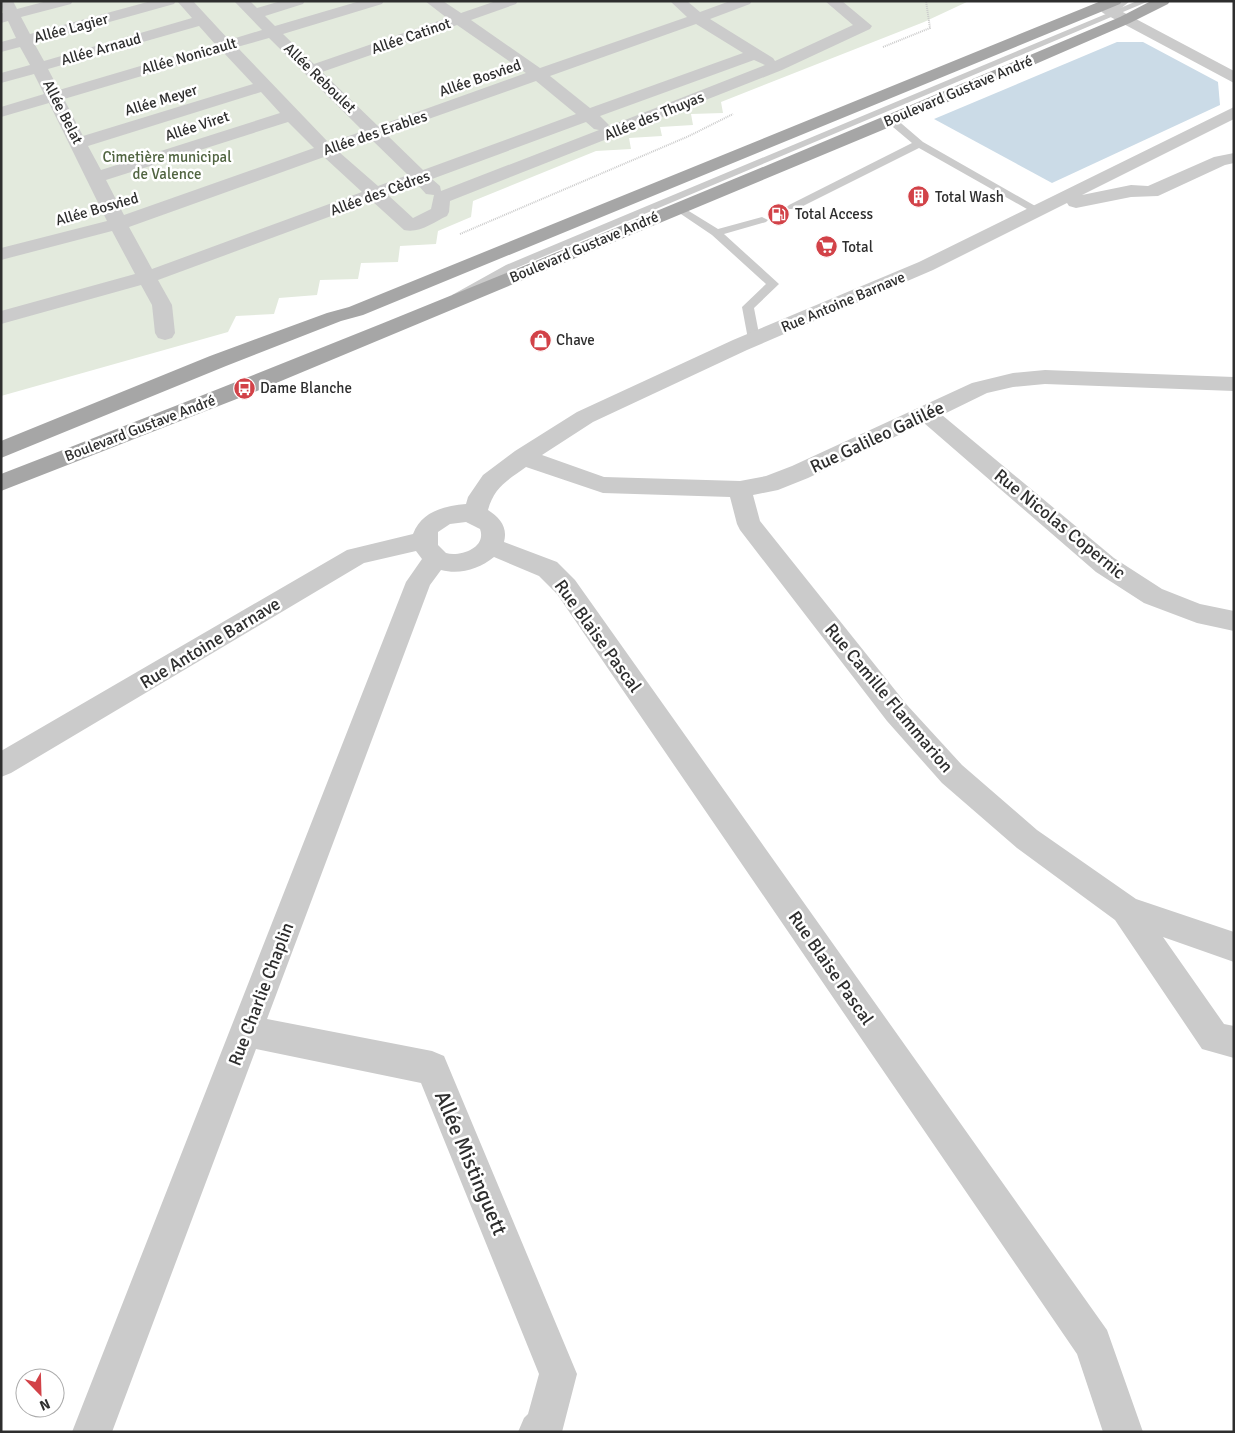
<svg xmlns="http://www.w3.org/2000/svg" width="1235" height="1433" font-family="Signika,sans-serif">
  <rect width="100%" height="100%" fill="#fff"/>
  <path fill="#e3eadd" d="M 1,1 L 969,1 L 924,22 L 721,102 L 723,113 L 691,114 L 693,125 L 660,127 L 662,136 L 629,138 L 631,149 L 596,151 L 473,201 L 471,217 L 438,231 L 436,244 L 400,246 L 398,262 L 361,263 L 358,279 L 320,280 L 317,295 L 279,298 L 274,314 L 236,316 L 228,332 L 1,396 Z"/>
  <path fill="#cbdbe7" d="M 1117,42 L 1143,42 L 1218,82 L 1220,105 L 1052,183 L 934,119 Z"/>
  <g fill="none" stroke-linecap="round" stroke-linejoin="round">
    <path stroke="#cbcbcb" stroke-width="2" stroke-dasharray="1 1" stroke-linecap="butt" d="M 883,47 L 930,28 L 926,1
      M 460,234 L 689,136 L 733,114"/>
    <path fill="#cbcbcb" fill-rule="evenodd" d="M 1137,1 L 1149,1 L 514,269 L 462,298 L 458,299 L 452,295 L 506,265 Z
      M 891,117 L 895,118 L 923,142 L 1044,211 L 1042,213 L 1034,213 L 919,148 L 797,209 L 789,209 L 787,207 L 789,205 L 912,143 L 887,122 L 886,120 Z
      M 679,205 L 718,229 L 762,217 L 768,220 L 766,222 L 724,234 L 779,284 L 754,308 L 760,339 L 758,342 L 750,342 L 748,339 L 742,307 L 766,284 L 712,235 L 675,210 L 673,208 Z"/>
    <path fill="#cbcbcb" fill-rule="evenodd" d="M 1,1 L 13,1 L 17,9 L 47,1 L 73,1 L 71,4 L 21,17 L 30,34 L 151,1 L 176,1 L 174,4 L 34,43 L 44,61 L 192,18 L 177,1 L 193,1 L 229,40 L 262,30 L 234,1 L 250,1 L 257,8 L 281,1 L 305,1 L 303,4 L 265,16 L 275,26 L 360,1 L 384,1 L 382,4 L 283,34 L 314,64 L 447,18 L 425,1 L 443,1 L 461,13 L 496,1 L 518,1 L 516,4 L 471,20 L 540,68 L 687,17 L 670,1 L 687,1 L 700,12 L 730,1 L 752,1 L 750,4 L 710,19 L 773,58 L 775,61 L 853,25 L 825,1 L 842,1 L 872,26 L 870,29 L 782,70 L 450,201 L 449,212 L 447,216 C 434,222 419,234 404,230 L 372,201 L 158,280 L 172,305 L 175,333 L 172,338 L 165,340 L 158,338 L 155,333 L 152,305 L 141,285 L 1,324 L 1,311 L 135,274 L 112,231 L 1,260 L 1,248 L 107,221 L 49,103 L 1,117 L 1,107 L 44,94 L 34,74 L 1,83 L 1,73 L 30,65 L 20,47 L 1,52 L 1,42 L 16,38 L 8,21 L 1,23 L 1,13 L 3,13 ZM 696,24 L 743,53 L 590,108 L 550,76 ZM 457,25 L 526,73 L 378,126 L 322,72 ZM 199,26 L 215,44 L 59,90 L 48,69 ZM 269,38 L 363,131 L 329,143 L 237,47 ZM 223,52 L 253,84 L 83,136 L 64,99 ZM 754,60 L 765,65 L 607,127 L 609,125 L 600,116 ZM 536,81 L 576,114 L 423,170 L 386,134 ZM 261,92 L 280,113 L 101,170 L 88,146 ZM 288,122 L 314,148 L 124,215 L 106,180 ZM 586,122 L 594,129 L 599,130 L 441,191 L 440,186 L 432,179 ZM 372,140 L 408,175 L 378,186 L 339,152 ZM 324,157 L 362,192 L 152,269 L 129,227 ZM 417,184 L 426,194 L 434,195 L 431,209 L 413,218 L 388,195 Z
      M 1112,1 L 1130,1 L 1119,10 L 1234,71 L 1234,83 L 1103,13 L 1100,10 Z
      M 1234,107 L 1234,119 L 1082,195 L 1131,185 L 1148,186 L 1214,157 L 1234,153 L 1234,163 L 1225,165 L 1158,196 L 1131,197 L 1076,208 L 1069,206 L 1067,203 L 933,270 L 747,350 L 593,422 L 542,455 L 604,477 L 740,481 L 766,476 L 792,466 L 972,383 L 1013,373 L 1045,370 L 1234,377 L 1234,391 L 1045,384 L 1013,387 L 987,393 L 942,415 L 1114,558 L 1162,589 L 1200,604 L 1234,611 L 1234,631 L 1197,623 L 1144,603 L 1096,572 L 924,423 L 808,478 L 778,490 L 753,495 L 760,521 L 907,705 L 962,765 L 1037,830 L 1136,899 L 1234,932 L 1234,962 L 1163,937 L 1224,1024 L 1234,1026 L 1234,1058 L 1202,1049 L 1115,920 L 1017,848 L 942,783 L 887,721 L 740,530 L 737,524 L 730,497 L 603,493 L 526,467 C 508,480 494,487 488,510 C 500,518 508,527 504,542 L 557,562 L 575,580 L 1107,1330 L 1143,1432 L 1103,1432 L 1077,1354 L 557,594 L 539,576 L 494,557 C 479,569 460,575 441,570 L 430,585 L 267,1019 L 432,1051 L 444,1056 L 577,1374 L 562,1432 L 518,1432 L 524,1418 L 528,1414 L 539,1374 L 421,1083 L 256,1049 L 112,1432 L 72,1432 L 406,582 L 422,559 L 416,551 L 364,563 L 11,773 L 1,777 L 1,751 L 347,550 L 413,534 C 422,511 444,506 466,504 L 468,497 L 483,475 L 515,451 L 577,412 L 733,340 L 919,262 ZM 466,522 L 480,529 C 487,548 460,557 446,553 L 438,545 L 438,532 L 450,524 Z"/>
    <path fill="#a6a6a6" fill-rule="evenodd" d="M 1101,1 L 1122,1 L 1120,4 L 363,315 L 341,321 L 226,366 L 1,458 L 1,441 L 210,356 L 327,313 L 349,307 Z
      M 1151,1 L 1170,1 L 1168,4 L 1130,23 L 897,124 L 252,393 L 1,491 L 1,474 C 377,329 749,174 1120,17 Z"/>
  </g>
  <defs>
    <symbol id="building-disc" viewBox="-11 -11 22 22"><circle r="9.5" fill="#d24248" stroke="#fff"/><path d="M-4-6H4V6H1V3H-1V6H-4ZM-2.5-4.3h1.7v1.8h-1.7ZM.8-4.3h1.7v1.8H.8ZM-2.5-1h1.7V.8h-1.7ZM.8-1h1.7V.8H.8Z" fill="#fff"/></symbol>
    <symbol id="fuel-disc" viewBox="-11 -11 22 22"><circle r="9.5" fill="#d24248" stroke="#fff"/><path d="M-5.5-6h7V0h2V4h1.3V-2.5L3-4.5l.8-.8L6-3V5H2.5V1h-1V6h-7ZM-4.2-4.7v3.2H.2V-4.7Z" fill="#fff"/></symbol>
    <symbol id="supermarket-disc" viewBox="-11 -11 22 22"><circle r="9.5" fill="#d24248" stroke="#fff"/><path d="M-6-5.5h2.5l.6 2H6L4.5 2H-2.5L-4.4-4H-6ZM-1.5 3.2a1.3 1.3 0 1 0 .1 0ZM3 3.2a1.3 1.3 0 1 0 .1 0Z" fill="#fff"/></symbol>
    <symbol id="shop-disc" viewBox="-11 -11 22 22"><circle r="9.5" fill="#d24248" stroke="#fff"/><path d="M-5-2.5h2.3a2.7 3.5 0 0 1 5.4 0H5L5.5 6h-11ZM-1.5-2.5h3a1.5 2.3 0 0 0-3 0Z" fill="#fff"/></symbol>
    <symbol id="bus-disc" viewBox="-11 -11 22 22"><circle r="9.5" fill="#d24248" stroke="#fff"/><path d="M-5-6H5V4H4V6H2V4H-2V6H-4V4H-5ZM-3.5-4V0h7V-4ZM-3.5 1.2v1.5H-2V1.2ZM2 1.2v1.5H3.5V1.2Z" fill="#fff"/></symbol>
  </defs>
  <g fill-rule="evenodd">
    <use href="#building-disc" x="906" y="184" width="25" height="25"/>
    <use href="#fuel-disc" x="766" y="202" width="25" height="25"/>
    <use href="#supermarket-disc" x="814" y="234" width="25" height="25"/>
    <use href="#shop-disc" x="528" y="328" width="25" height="25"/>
    <use href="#bus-disc" x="232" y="376" width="25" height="25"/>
  </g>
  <g text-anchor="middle" stroke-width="5" stroke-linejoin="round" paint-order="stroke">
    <g font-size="15" fill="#2e2e2e" stroke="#fff">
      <text transform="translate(71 28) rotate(-15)" y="5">Allée Lagier</text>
      <text transform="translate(411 36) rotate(-19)" y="5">Allée Catinot</text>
      <text transform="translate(101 49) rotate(-16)" y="5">Allée Arnaud</text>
      <text transform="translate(189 56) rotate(-16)" y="5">Allée Nonicault</text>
      <text transform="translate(320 78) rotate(44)" y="5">Allée Reboulet</text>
      <text transform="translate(480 78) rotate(-19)" y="5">Allée Bosvied</text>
      <text transform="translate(958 91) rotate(-23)" y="5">Boulevard Gustave André</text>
      <text transform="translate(161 100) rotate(-17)" y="5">Allée Meyer</text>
      <text transform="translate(63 112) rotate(63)" y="5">Allée Belat</text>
      <text transform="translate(654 116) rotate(-22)" y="5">Allée des Thuyas</text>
      <text transform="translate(197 126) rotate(-18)" y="5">Allée Viret</text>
      <text transform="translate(375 133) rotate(-19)" y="5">Allée des Erables</text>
      <text transform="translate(380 193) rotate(-20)" y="5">Allée des Cèdres</text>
      <text transform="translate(97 209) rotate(-16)" y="5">Allée Bosvied</text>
      <text transform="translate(584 247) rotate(-23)" y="5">Boulevard Gustave André</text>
      <text transform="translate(843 302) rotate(-23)" y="5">Rue Antoine Barnave</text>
      <text transform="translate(140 428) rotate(-21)" y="5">Boulevard Gustave André</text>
    </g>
    <g font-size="15" fill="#506440" stroke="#fff">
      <text x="167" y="162">Cimetière municipal<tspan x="167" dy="17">de Valence</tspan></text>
    </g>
    <g font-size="15" fill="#2e2e2e" stroke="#fff" text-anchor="start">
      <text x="935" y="202">Total Wash</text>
      <text x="795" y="219">Total Access</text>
      <text x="842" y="252">Total</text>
      <text x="556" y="345">Chave</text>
      <text x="260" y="393">Dame Blanche</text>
    </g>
    <g font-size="18" fill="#2e2e2e" stroke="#fff">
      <text transform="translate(877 437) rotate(-25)" y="6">Rue Galileo Galilée</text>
      <text transform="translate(1060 524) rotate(39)" y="6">Rue Nicolas Copernic</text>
      <text transform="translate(598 636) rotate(54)" y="6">Rue Blaise Pascal</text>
      <text transform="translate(210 643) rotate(-31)" y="6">Rue Antoine Barnave</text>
      <text transform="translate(889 698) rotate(50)" y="6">Rue Camille Flammarion</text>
      <text transform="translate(831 968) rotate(55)" y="6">Rue Blaise Pascal</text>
      <text transform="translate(261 994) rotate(-69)" y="6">Rue Charlie Chaplin</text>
    </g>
    <g font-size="21" fill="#2e2e2e" stroke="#fff">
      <text transform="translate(471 1163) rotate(67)" y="7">Allée Mistinguett</text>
    </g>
  </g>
  <rect width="1235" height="1433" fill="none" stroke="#2e2e2e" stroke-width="5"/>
  <g transform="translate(40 1393) rotate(157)"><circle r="24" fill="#ffffff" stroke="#ababab"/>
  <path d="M0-4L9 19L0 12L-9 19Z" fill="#d24248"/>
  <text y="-8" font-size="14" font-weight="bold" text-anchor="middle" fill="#2e2e2e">N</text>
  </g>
</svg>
